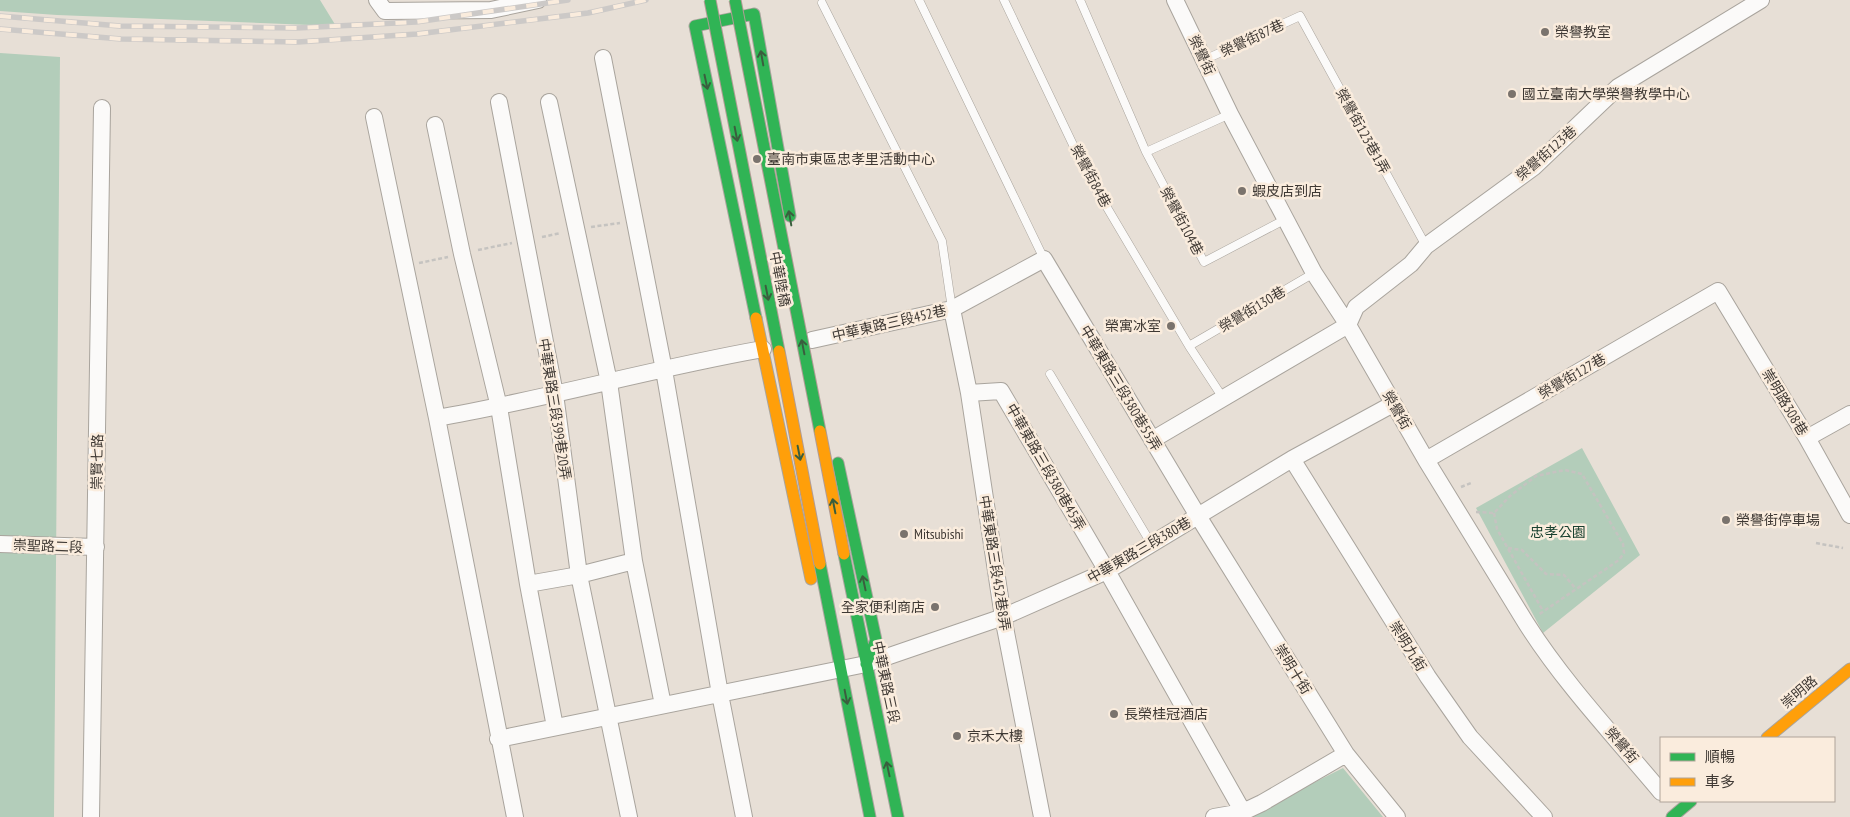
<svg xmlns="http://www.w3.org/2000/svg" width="1850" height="817" font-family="'PT Sans Narrow','Noto Sans TC',sans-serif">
  <rect width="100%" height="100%" fill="#e7dfd6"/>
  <path fill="#b3cdba" d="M 0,0 L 320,0 L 336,26 L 57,15 L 0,11 Z
    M 0,53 L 60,57 L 54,817 L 0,817 Z
    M 1582,448 L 1640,555 L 1543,633 L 1476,508 Z
    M 1343,768 L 1383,817 L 1238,817 L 1251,814 Z"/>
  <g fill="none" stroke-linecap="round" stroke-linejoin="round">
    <defs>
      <path id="lane" d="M 919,0 L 1044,259
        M 1004,0 L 1086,172 L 1189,346 L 1223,398
        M 1080,0 L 1146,152 L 1230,114
        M 822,3 L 942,241 L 952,309
        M 1204,60 L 1300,16 L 1426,246
        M 1146,152 L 1204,262 L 1286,219
        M 1189,346 L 1314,273
        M 1050,374 L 1152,545"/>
      <path id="street" d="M 377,0 L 385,11 L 491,10 L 538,0
        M 1175,0 L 1230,114 L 1314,273 L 1348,325 L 1426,460 L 1526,623 C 1564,683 1615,737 1661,792
        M 603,58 L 664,370 L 720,694 L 744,817
        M 499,102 L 555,394 L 579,575 L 629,817
        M 549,102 L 609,382 L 634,561 L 663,705
        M 374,117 L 437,418 L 515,817
        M 435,125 L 462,254 L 499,407 L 528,584 L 555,727
        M 952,309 L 969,393 L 1003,617 L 1042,817
        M 812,340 L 952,309 L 1044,259 L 1198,516 L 1346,754 L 1397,817
        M 969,393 L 1001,391 L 1107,571 L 1243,812
        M 437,418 C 547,399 654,368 763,349
        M 1807,438 L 1850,414
        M 1152,440 L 1348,325 L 1356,307 L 1411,264 L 1426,246 L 1534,167 L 1618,87 L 1761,0
        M 1292,459 L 1428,677 L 1470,737 L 1544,817
        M 1426,460 L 1718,291 L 1807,438 L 1850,515
        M 0,544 L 96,547
        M 528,584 L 579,575 L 634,561
        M 498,739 L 866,664 L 1003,617 L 1107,571 L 1292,459 L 1393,404
        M 91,817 L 102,108
        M 1214,817 L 1243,812 L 1262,803 L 1346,754"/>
      <path id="fast" d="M 756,318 L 695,26 L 754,14 L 790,216
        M 838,463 L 876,640 L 866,664
        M 844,554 L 898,817
        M 820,564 L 870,817
        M 1672,817 L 1691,801"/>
      <path id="slow" d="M 756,318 L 811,579
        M 1767,738 L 1850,669"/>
    </defs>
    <use href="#lane" stroke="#a9a49d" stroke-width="9"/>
    <use href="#street" stroke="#a9a49d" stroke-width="18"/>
    <use href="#fast" stroke="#a9a49d" stroke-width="13"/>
    <use href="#slow" stroke="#a9a49d" stroke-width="13"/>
    <path stroke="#c5c3c0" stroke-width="2.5" stroke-dasharray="4 2.5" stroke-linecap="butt" d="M 591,227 L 620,223
      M 542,237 L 561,233
      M 478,250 L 512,243
      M 419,263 L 448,257
      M 1461,487 L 1471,483
      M 1476,512 L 1494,513 L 1510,496 L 1536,476 L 1565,470 L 1582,474 L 1623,544 L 1624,553 L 1619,560 L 1538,615
      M 1494,513 L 1497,529 L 1543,611
      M 1816,543 L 1843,548
      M 1508,548 L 1522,550 L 1546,574 L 1564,575 L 1576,589"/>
    <use href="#lane" stroke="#fbfaf9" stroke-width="8"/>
    <use href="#street" stroke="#fbfaf9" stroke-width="16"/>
    <use href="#fast" stroke="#30b455" stroke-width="11"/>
    <use href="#slow" stroke="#ff9f0a" stroke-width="11"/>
    <defs>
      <path id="rail" d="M 0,16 L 120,26 L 297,28 L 416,22 L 568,0
        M 0,29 L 121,39 L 298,42 L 417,34 L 588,13 L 646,0"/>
    </defs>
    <use href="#rail" stroke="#ccc9c7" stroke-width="5.5"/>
    <use href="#rail" stroke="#faecdd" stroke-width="4" stroke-dasharray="11" stroke-linecap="butt"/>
    <defs>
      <path id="fast-bridge" d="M 710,0 L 779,351
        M 735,0 L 820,431"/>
      <path id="slow-bridge" d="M 779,351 L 820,564
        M 820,431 L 844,554"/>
    </defs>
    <use href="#fast-bridge" stroke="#b19c95" stroke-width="13" stroke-linecap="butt"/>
    <use href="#slow-bridge" stroke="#b19c95" stroke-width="13" stroke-linecap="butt"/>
    <use href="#fast-bridge" stroke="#30b455" stroke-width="11"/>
    <use href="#slow-bridge" stroke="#ff9f0a" stroke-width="11"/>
  </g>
  <defs><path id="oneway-shaft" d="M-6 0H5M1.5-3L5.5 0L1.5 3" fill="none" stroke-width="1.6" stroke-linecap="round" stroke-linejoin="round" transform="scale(1.25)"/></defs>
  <g stroke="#3a5e3e">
    <use href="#oneway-shaft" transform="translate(762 58) rotate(-100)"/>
    <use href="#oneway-shaft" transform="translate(706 82) rotate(78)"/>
    <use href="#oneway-shaft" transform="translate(736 134) rotate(79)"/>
    <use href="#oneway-shaft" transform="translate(790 218) rotate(-100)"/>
    <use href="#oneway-shaft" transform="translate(767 293) rotate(79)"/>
    <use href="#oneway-shaft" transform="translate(803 347) rotate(-101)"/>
    <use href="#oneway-shaft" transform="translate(799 453) rotate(79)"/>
    <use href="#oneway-shaft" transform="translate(834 506) rotate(-101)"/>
    <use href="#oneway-shaft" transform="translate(864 583) rotate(-102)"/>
    <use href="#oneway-shaft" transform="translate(846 697) rotate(79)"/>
    <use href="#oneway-shaft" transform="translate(888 769) rotate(-102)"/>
  </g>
  <g fill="#7a736d" stroke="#faecdd" stroke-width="2">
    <circle cx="1545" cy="32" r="5"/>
    <circle cx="1512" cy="94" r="5"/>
    <circle cx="757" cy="159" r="5"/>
    <circle cx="1242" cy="191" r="5"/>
    <circle cx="1171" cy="326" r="5"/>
    <circle cx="1726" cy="520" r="5"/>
    <circle cx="904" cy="534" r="5"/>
    <circle cx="935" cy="607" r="5"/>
    <circle cx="1114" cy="714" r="5"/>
    <circle cx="957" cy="736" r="5"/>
  </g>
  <g text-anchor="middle" stroke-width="5" stroke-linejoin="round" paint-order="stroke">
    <g font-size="14" fill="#3f3934" stroke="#faecdd" text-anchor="start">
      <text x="1555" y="37">榮譽教室</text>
      <text x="1522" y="99">國立臺南大學榮譽教學中心</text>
      <text x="767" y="164">臺南市東區忠孝里活動中心</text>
      <text x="1252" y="196">蝦皮店到店</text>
      <text x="1161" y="331" text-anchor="end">榮寓冰室</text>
      <text x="1736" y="525">榮譽街停車場</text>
      <text x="914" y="539">Mitsubishi</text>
      <text x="925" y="612" text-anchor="end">全家便利商店</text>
      <text x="1124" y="719">長榮桂冠酒店</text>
      <text x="967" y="741">京禾大樓</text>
    </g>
    <g font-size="14" fill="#3f3934" stroke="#faecdd">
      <text transform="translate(1252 38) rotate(-25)" y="5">榮譽街87巷</text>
      <text transform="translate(1202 55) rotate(65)" y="5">榮譽街</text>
      <text transform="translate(1363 131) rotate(61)" y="5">榮譽街123巷1弄</text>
      <text transform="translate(1546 153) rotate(-41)" y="5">榮譽街123巷</text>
      <text transform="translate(1091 176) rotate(62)" y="5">榮譽街84巷</text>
      <text transform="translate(1182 221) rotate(62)" y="5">榮譽街104巷</text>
      <text transform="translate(780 279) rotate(79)" y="5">中華陸橋</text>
      <text transform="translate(1252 309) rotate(-31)" y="5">榮譽街130巷</text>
      <text transform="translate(889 323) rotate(-13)" y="5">中華東路三段452巷</text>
      <text transform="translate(1572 376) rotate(-30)" y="5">榮譽街127巷</text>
      <text transform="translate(1121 388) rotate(59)" y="5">中華東路三段380巷55弄</text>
      <text transform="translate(1785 402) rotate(59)" y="5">崇明路308巷</text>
      <text transform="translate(555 409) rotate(81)" y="5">中華東路三段399巷20弄</text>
      <text transform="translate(1397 410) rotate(60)" y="5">榮譽街</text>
      <text transform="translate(97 462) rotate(-89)" y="5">崇賢七路</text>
      <text transform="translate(1046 467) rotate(60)" y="5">中華東路三段380巷45弄</text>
      <text transform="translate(48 546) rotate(2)" y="5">崇聖路二段</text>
      <text transform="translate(1139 550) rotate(-30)" y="5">中華東路三段380巷</text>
      <text transform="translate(995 563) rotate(81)" y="5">中華東路三段452巷8弄</text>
      <text transform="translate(1408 646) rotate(58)" y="5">崇明九街</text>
      <text transform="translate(1293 669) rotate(58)" y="5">崇明十街</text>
      <text transform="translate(886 682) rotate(78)" y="5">中華東路三段</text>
      <text transform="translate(1799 692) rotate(-40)" y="5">崇明路</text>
      <text transform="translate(1622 745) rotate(50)" y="5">榮譽街</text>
    </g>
    <g font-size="14" fill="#19402f" stroke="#faecdd">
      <text x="1558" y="537">忠孝公園</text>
    </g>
  </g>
  <rect x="1660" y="737" width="175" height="65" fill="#faecdd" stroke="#afa499"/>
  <rect x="1670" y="753" width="25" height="8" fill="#30b455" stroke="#afa499"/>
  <text x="1705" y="762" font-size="15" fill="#3f3934">順暢</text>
  <rect x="1670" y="778" width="25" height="8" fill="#ff9f0a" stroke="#afa499"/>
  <text x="1705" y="787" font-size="15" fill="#3f3934">車多</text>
</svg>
